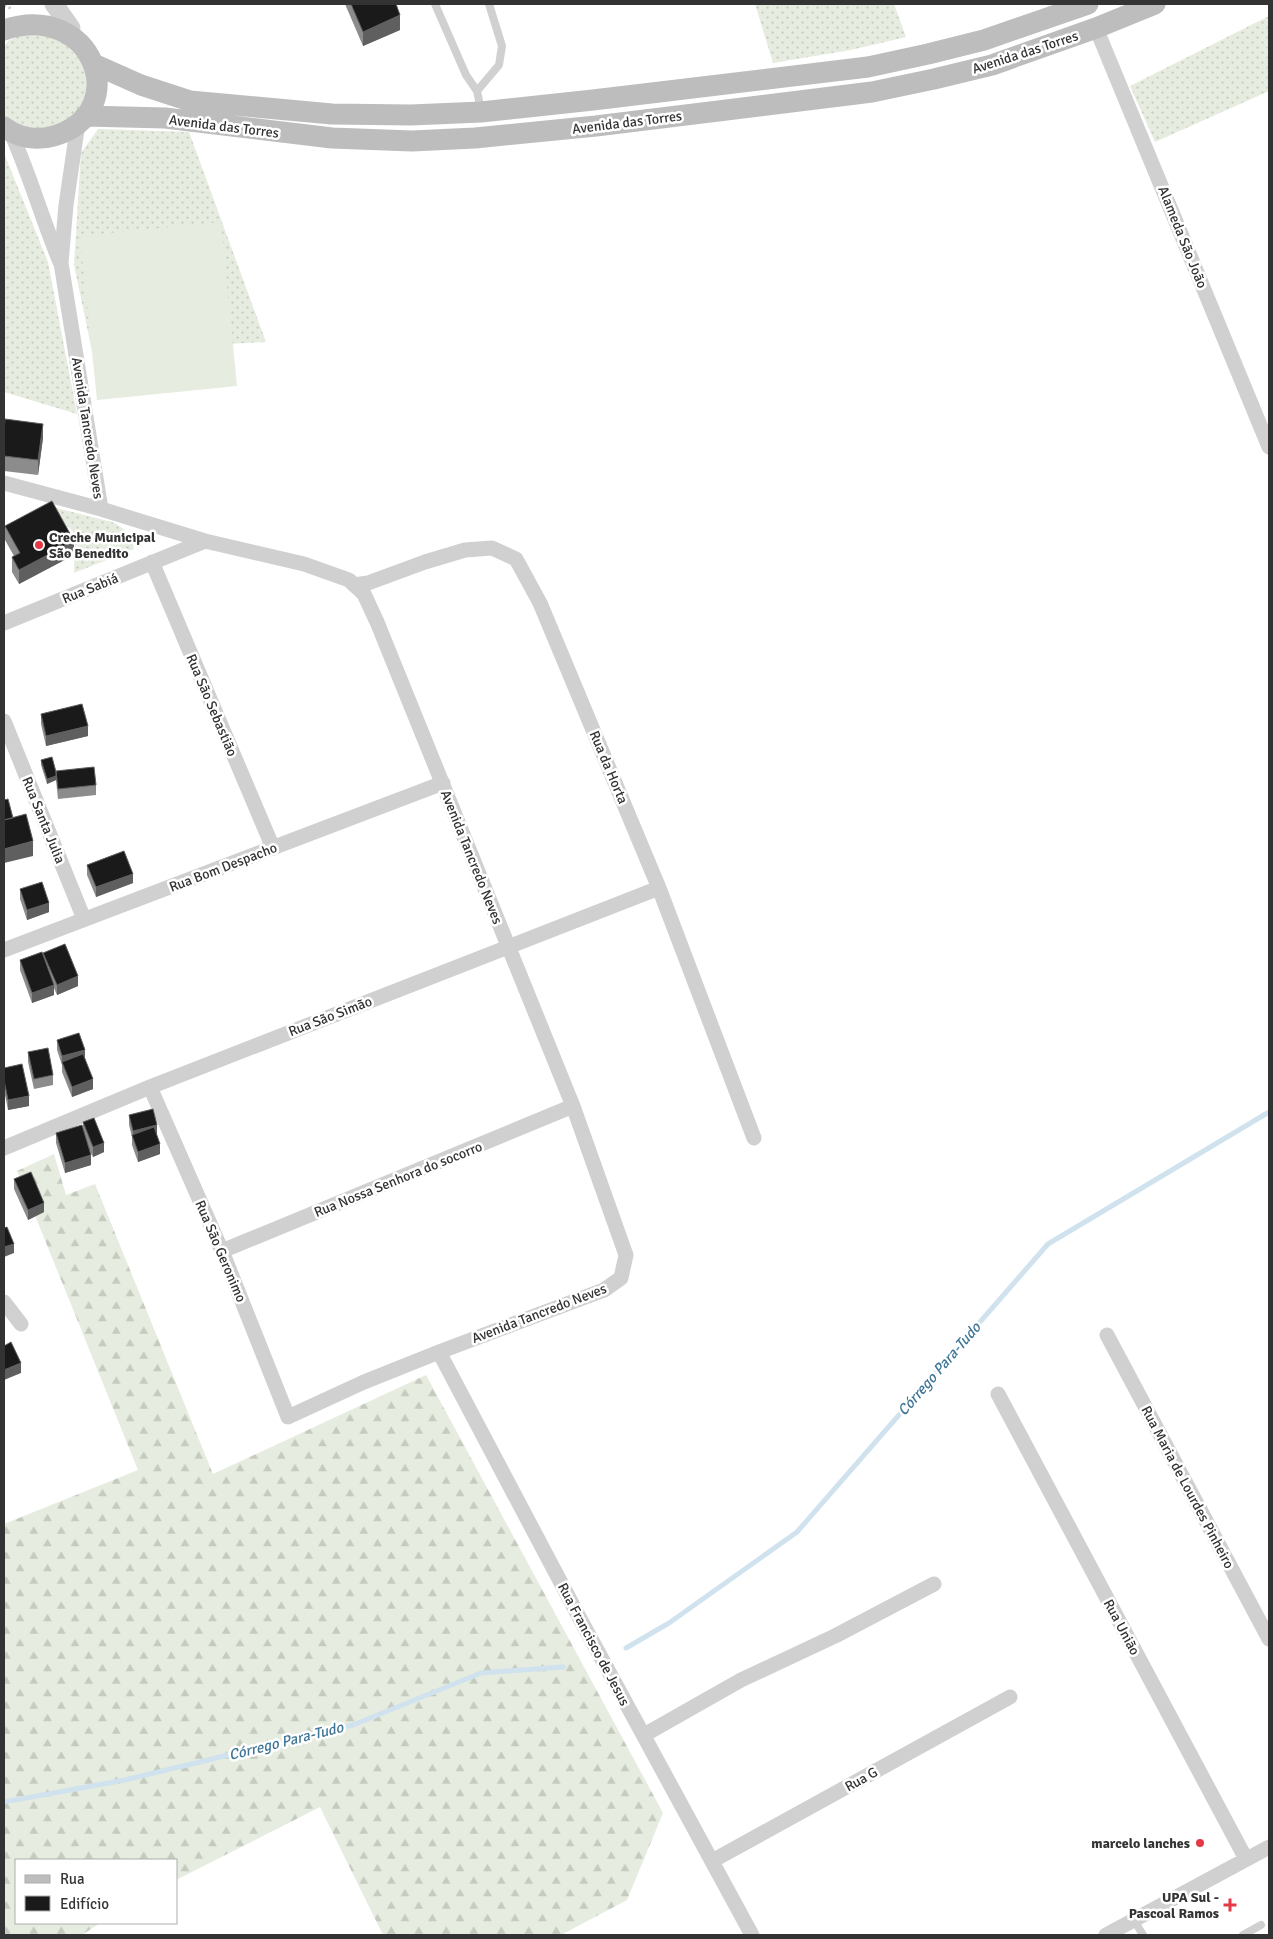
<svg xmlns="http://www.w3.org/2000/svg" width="1273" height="1939" font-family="Signika,sans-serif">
  <defs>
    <pattern id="grass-dots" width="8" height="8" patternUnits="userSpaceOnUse" patternTransform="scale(1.25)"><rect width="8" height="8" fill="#e6ecdf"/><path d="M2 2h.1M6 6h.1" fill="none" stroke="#c6cbc0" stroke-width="1.8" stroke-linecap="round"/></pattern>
    <pattern id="forest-firs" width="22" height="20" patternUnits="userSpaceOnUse" patternTransform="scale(1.25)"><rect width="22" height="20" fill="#e6ecdf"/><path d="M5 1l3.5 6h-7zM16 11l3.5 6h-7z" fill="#c6cbc0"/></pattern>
  </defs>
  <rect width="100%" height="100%" fill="#fff"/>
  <path fill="url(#grass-dots)" d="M 755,4 L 894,4 L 906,37 L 851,50 L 773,63 Z
    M 1269,16 L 1269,91 L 1155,142 L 1130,86 Z
    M 23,34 L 56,34 L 90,71 L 87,105 L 45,135 L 4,120 L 4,46 L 8,41 Z
    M 98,129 L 189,132 L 266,342 L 92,351 L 74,265 L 81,153 Z
    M 4,153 L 48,262 L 77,414 L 4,392 Z
    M 44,505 L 112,522 C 123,527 133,536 134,549 L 74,573 L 75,534 L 69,527 L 56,530 Z"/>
  <path fill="url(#forest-firs)" d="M 54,1154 L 66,1195 L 95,1184 L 213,1474 L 426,1375 L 663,1813 L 627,1900 L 561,1935 L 383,1935 L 320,1807 L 176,1880 L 176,1860 L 16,1860 L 16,1923 L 100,1923 L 82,1935 L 4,1935 L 4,1524 L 138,1470 L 17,1171 Z"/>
  <path fill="#e6ecdf" d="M 221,222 L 237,386 L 97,400 L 80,236 Z"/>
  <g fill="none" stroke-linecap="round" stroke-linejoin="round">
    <path stroke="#cfe2ee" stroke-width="5" d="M 626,1648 L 669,1623 L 797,1532 L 1048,1244 L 1269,1112
      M 4,1802 L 125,1780 L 353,1725 L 481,1673 L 563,1667"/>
    <path stroke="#cdcdcd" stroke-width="3" stroke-dasharray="2.5 2.5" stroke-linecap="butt" d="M 4,5 L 12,9"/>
    <path stroke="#d0d0d0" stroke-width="8" d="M 435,4 L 466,75 L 477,91 L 481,110
      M 477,91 L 499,65 L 502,46 L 489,4
      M 1134,1920 L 1143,1935
      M 1243,1935 L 1261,1925"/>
    <path stroke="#d0d0d0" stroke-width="15" d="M 1096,28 L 1269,447
      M 78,123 L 66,205 L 61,263 L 101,509 L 205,541 L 304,564 L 349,580 L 364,594 L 377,622 L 573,1106 L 626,1255 L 621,1278 L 604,1290 L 439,1352 L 364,1382 L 288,1417 L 222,1251 L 150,1087
      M 11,133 C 30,175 42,219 60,262
      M 4,483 L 101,509
      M 152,562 L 273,848
      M 354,585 L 368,583 L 425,562 L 465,550 L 492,548 L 516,559 L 540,603 L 659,888 L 754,1138
      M 4,623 L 205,541
      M 4,721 L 84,919
      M 4,950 L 443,783
      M 4,1148 L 150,1087 L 659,888
      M 222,1251 L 573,1106
      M 4,1302 L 21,1324
      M 1107,1335 L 1269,1639
      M 439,1352 L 578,1615 L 752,1935
      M 998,1394 L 1246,1859
      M 644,1735 L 741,1680 L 835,1636 L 934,1584
      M 712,1861 L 1010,1697
      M 1106,1935 L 1269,1847"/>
    <path stroke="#d0d0d0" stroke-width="19" d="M 54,4 L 71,28"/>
    <path stroke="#bdbdbd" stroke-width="21" d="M 4,30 C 92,0 135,111 54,136 C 37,141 18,138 4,127
      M 96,65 L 141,85 L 190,101 L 332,114 L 411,115 L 481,112 L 593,100 L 868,67 L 928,54 L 984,40 L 1088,4
      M 85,116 L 165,118 L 332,138 L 412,141 L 475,138 L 596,126 L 872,92 L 934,79 L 992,65 L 1096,28 L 1155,4"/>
  </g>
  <path fill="#8c8c8c" d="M 345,4 L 396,4 L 400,30 L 363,46 Z
    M 4,430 L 43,438 L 38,475 L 4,471 Z
    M 5,526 L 74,555 L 19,584 L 12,572 L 12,557 L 14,556 L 5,540 Z
    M 41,714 L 88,736 L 46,746 L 41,724 Z
    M 41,760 L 56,772 L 96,785 L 96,795 L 58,799 L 56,780 L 47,784 L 41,765 Z
    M 87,865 L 133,883 L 96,897 L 87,875 Z
    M 20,889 L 49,912 L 27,920 L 20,899 Z
    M 43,953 L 78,986 L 57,995 L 54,988 L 54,995 L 32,1003 L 20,970 L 20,960 L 43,956 Z
    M 57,1040 L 85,1058 L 93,1089 L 72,1097 L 62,1072 L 62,1065 L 57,1050 Z
    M 28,1052 L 53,1075 L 53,1085 L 34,1089 L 28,1062 Z
    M 4,1068 L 29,1106 L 8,1110 L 4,1090 Z
    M 129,1115 L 157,1135 L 160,1154 L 138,1162 L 132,1145 L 132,1137 L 129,1125 Z
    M 83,1122 L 104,1152 L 93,1157 L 88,1147 L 91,1165 L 65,1173 L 56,1143 L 56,1133 L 83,1128 Z
    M 14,1179 L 44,1212 L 28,1220 L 14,1189 Z"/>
  <path fill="#5f5f5f" d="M 400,15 L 400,30 L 363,46 L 363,32 Z
    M 43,424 L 43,438 L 38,475 L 38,460 Z
    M 74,541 L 74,555 L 19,584 L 19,570 Z
    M 88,726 L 88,736 L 46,746 L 46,736 Z
    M 56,776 L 56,780 L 47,784 L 47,779 Z
    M 33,841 L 33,856 L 4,863 L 4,849 Z
    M 133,874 L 133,883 L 96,897 L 96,887 Z
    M 49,903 L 49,912 L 27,920 L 27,910 Z
    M 78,976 L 78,986 L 57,995 L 57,985 Z
    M 54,985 L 54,995 L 32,1003 L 32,993 Z
    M 85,1050 L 85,1060 L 62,1063 L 62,1056 Z
    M 93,1079 L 93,1089 L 72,1097 L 72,1087 Z
    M 29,1096 L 29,1106 L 8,1110 L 8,1100 Z
    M 157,1125 L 157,1135 L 133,1137 L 133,1131 Z
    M 104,1143 L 104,1152 L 93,1157 L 93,1147 Z
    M 160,1144 L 160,1154 L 138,1162 L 138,1152 Z
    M 91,1155 L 91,1165 L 65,1173 L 65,1163 Z
    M 44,1203 L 44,1212 L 28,1220 L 28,1210 Z
    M 14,1244 L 14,1253 L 4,1257 L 4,1247 Z
    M 21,1363 L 21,1373 L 4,1380 L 4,1370 Z"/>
  <path fill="#1a1a1a" stroke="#5f5f5f" d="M 351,4 L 396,4 L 400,15 L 363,32 Z
    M 5,419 L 43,424 L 38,460 L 4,456 L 4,430 Z
    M 52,501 L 74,541 L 19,570 L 12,557 L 20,553 L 5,526 Z
    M 82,704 L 88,726 L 46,736 L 41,714 Z
    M 52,757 L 56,772 L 56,776 L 47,779 L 41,760 Z
    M 94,767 L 96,785 L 58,789 L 56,771 Z
    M 8,799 L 13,818 L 4,820 L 4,800 Z
    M 26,814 L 33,841 L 4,849 L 4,820 Z
    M 124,851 L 133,874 L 96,887 L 87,865 Z
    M 42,882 L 49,903 L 27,910 L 20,889 Z
    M 65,944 L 78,976 L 57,985 L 43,953 Z
    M 42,952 L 54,985 L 32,993 L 20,960 Z
    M 79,1033 L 85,1050 L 62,1056 L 57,1040 Z
    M 48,1048 L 53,1075 L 34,1079 L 28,1052 Z
    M 83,1054 L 93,1079 L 72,1087 L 62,1062 Z
    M 22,1064 L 29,1096 L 8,1100 L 4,1080 L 4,1068 Z
    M 153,1109 L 157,1125 L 133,1131 L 129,1115 Z
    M 94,1118 L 104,1143 L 93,1147 L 83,1122 Z
    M 82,1125 L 91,1155 L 65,1163 L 56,1133 Z
    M 154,1127 L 160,1144 L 138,1152 L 132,1135 Z
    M 31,1172 L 44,1203 L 28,1210 L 14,1179 Z
    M 7,1227 L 14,1244 L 4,1247 L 4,1228 Z
    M 11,1342 L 21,1363 L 4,1370 L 4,1346 Z"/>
  <g fill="#e63946" stroke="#fff" stroke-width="2">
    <circle cx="39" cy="545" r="5"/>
    <circle cx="1200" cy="1843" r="5"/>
    <path d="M1227.5 1897.5h5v5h5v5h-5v5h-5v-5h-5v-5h5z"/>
  </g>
  <g text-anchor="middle" stroke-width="5" stroke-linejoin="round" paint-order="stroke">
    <g font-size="14" fill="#333" stroke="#fff">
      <text transform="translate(1025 52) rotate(-18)" y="5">Avenida das Torres</text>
      <text transform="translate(627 122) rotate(-7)" y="5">Avenida das Torres</text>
      <text transform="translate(224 126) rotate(7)" y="5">Avenida das Torres</text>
      <text transform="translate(1183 237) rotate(68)" y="5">Alameda São João</text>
      <text transform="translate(88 428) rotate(81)" y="5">Avenida Tancredo Neves</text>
      <text transform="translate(90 588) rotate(-22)" y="5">Rua Sabiá</text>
      <text transform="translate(212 705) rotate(67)" y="5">Rua São Sebastião</text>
      <text transform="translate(609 767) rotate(67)" y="5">Rua da Horta</text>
      <text transform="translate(44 820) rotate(68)" y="5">Rua Santa Julia</text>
      <text transform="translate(472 857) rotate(68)" y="5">Avenida Tancredo Neves</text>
      <text transform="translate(223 867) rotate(-21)" y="5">Rua Bom Despacho</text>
      <text transform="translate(330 1016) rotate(-21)" y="5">Rua São Simão</text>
      <text transform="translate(398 1179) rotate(-22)" y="5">Rua Nossa Senhora do socorro</text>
      <text transform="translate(221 1251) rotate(67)" y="5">Rua São Geronimo</text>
      <text transform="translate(539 1313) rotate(-21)" y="5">Avenida Tancredo Neves</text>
      <text transform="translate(1188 1487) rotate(62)" y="5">Rua Maria de Lourdes Pinheiro</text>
      <text transform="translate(1122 1627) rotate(62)" y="5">Rua União</text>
      <text transform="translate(594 1644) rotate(62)" y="5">Rua Francisco de Jesus</text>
      <text transform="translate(861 1779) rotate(-29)" y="5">Rua G</text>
    </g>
    <g font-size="14" font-weight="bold" fill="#333" stroke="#fff" text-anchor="end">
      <text x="49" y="542" text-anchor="start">Creche Municipal<tspan x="49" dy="16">São Benedito</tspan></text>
      <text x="1190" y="1848">marcelo lanches</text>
      <text x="1219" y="1902">UPA Sul -<tspan x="1219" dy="16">Pascoal Ramos</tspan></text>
    </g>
    <g font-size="15" font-style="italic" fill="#3f7597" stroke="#fff">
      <text transform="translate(939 1369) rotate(-49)" y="5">Córrego Para-Tudo</text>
      <text transform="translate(286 1741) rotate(-14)" y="5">Córrego Para-Tudo</text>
    </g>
  </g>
  <rect width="1273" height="1939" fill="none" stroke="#333333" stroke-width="10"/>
  <rect x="15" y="1859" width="162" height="65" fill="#ffffff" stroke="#adadad"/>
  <rect x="25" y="1875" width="25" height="8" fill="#bdbdbd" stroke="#adadad"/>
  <text x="60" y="1884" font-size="15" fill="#333333">Rua</text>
  <rect x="25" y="1896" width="25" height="15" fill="#1a1a1a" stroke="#adadad"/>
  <text x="60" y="1909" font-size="15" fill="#333333">Edifício</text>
</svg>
